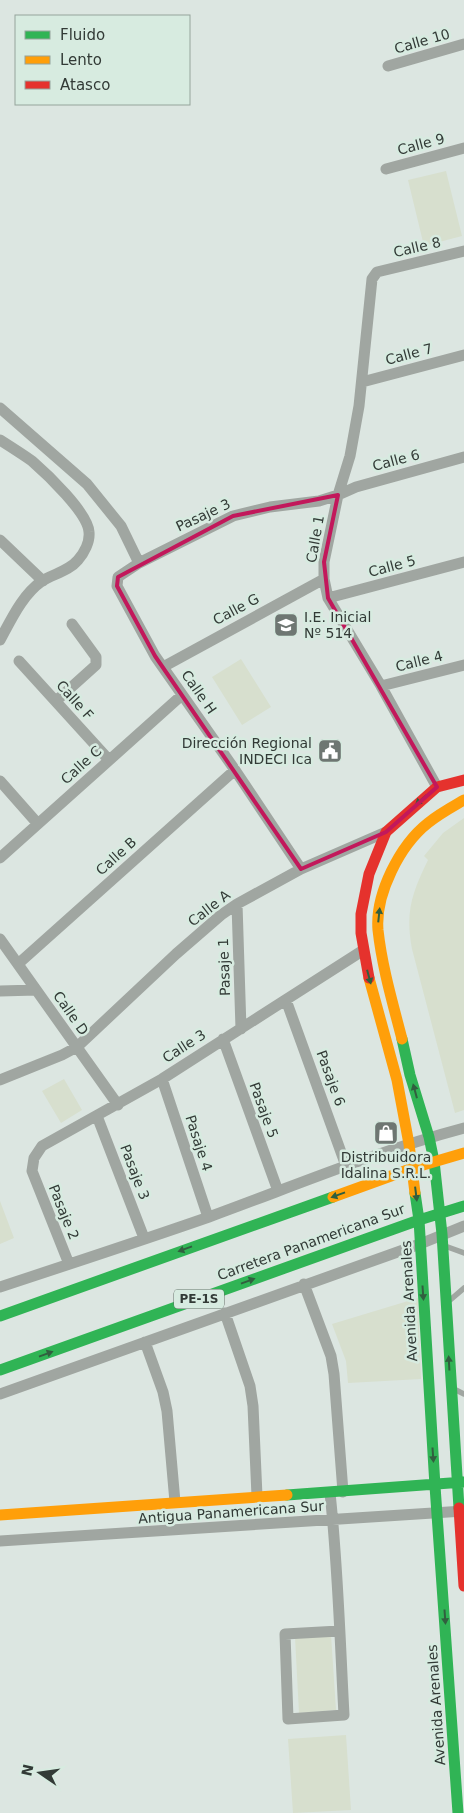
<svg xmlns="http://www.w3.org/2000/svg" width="464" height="1813" font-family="'DejaVu Sans',sans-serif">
  <rect width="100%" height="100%" fill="#dce6e1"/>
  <path fill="#d7dfce" d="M 446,171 L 462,236 L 424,246 L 408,180 Z
    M 241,659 L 271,707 L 242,725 L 212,677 Z
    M 464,818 L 464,1110 L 455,1113 L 412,949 C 405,912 412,893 428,860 L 424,856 L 443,833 Z
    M 64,1079 L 82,1110 L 61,1123 L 42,1091 Z
    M 0,1201 L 14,1238 L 0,1244 Z
    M 418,1298 L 421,1379 L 348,1383 L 346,1361 L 332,1324 Z
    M 331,1635 L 336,1710 L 299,1713 L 295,1637 Z
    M 346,1735 L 351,1810 L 293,1813 L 288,1739 Z"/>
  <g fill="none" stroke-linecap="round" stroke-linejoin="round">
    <path stroke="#a0a6a1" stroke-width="5.5" d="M 445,1246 L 464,1253
      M 449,1301 L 464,1288
      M 452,1388 L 464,1394"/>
    <path stroke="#a0a6a1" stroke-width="11" d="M 388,66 L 464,44
      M 386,169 L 464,148
      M 362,382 L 464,355
      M 0,408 L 87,484 L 121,526 L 139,563
      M 0,440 C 11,447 22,454 32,461 C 47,474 88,513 89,532 C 90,542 84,553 78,560 C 69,571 53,574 42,581 C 22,595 11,620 0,640
      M 0,540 L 43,581
      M 328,598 L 464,562
      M 19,661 L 109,760
      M 163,667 L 324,579
      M 381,686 L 464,665
      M 56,701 L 96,665 L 96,657 L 72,624
      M 0,781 L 38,824
      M 437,787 L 381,686 L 328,598 L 324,579 L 324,562 L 338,495 L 350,456 L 359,406 L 372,279 L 377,272 L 464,251
      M 0,858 L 182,695
      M 301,869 L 235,770 L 155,656 L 117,586 L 118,577 L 139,563 L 233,516 L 270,507 L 319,501 L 338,495 L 356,487 L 464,457
      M 237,904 L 241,1029
      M 0,939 L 118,1105
      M 18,964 L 235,770
      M 0,991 L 36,990
      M 286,1000 L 346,1166
      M 223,1039 L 278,1191
      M 162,1079 L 208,1217
      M 0,1080 L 62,1055 L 77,1047 L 176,954 L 221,915 L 237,904 L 301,869 L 386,832
      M 97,1116 L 144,1238
      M 69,1264 L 32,1171 L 34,1158 L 42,1146 L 162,1079 L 362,951
      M 304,1284 L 331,1356 L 334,1374 L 343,1492
      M 0,1287 C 70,1264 140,1241 209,1217 C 294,1186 377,1151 464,1128
      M 225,1313 L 250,1386 L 253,1406 L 257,1496
      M 145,1342 L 163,1392 L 167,1411 L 175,1502
      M 0,1394 L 420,1244 L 464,1226
      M 330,1493 C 338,1566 340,1641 344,1715 L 288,1719 L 285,1634 L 339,1631
      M 0,1541 L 464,1511"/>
    <path stroke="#30b455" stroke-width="11" d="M 402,1039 L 410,1075 L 429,1137 L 434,1161 L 442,1234 L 459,1508
      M 415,1193 L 419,1220 L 435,1486 L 458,1813
      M 0,1316 L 333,1197
      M 0,1370 L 419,1220 L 464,1206
      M 287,1495 L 464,1482"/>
    <path stroke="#ff9f0a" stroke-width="11" d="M 369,978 L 397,1080 L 409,1144 L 415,1193
      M 402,1039 C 393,1004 382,967 378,930 C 375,894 400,845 428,823 C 439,814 452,807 464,800
      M 333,1197 L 413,1168 L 464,1153
      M 0,1515 L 287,1495"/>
    <path stroke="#e5322d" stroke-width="11" d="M 369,978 L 361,933 L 361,914 L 369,874 L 386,832 L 437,787 L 464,780
      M 459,1508 L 464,1586"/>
  </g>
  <defs><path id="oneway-solid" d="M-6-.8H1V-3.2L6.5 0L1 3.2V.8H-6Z" transform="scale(1.25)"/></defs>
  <g fill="#315f3f">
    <use href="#oneway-solid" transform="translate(421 800) rotate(139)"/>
    <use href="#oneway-solid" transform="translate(379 915) rotate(-84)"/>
    <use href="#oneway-solid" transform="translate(369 977) rotate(75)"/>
    <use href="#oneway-solid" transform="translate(415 1091) rotate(-105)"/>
    <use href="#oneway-solid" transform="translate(416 1194) rotate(83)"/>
    <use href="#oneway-solid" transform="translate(338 1195) rotate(160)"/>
    <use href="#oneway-solid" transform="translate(185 1249) rotate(160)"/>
    <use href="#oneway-solid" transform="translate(248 1281) rotate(-20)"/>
    <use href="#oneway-solid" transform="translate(423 1293) rotate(86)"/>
    <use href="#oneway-solid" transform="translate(46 1354) rotate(-20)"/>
    <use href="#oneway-solid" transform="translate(449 1363) rotate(-93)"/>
    <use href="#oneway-solid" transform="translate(433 1455) rotate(86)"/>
    <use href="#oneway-solid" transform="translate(445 1617) rotate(86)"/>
  </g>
  <path fill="none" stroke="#c2185b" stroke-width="4" stroke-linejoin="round" d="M 338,495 L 324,562 L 328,598 L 437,787 L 386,832 L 301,869 L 155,656 L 117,586 L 118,577 L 233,516 Z"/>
  <defs>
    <symbol id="school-square" viewBox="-11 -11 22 22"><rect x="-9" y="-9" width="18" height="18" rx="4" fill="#6e7672" stroke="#d7ebe0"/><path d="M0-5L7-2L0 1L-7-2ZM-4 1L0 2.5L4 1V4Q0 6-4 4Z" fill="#fff"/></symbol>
    <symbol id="civic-square" viewBox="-11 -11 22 22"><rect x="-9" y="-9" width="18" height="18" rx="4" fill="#6e7672" stroke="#d7ebe0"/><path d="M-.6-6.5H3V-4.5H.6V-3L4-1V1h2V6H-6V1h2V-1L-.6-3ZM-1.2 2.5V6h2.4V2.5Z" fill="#fff"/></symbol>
    <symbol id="shop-square" viewBox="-11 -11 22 22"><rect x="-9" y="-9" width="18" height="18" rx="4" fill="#6e7672" stroke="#d7ebe0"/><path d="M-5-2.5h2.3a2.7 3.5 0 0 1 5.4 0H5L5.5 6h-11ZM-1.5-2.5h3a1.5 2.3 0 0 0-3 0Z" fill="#fff"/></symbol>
  </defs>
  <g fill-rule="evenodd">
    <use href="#school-square" x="272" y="611" width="28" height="28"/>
    <use href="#civic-square" x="316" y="737" width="28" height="28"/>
    <use href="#shop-square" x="372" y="1119" width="28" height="28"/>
  </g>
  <g text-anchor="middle" stroke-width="5" stroke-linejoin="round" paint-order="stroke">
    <rect fill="#d7ebe0" stroke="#646f69" stroke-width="1" x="174" y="1289.5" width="50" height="19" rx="4"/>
    <g font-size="12" font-weight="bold" fill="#323a36">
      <text x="199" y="1303">PE-1S</text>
    </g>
    <g font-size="14" fill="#323a36" stroke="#d7ebe0">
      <text transform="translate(422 41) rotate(-16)" y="5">Calle 10</text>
      <text transform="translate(421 144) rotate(-15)" y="5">Calle 9</text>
      <text transform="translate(417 247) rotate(-13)" y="5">Calle 8</text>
      <text transform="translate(409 354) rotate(-15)" y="5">Calle 7</text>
      <text transform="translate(396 460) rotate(-15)" y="5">Calle 6</text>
      <text transform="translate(203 515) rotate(-25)" y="5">Pasaje 3</text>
      <text transform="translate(315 539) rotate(-80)" y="5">Calle 1</text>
      <text transform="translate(392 566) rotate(-15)" y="5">Calle 5</text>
      <text transform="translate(236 609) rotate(-28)" y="5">Calle G</text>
      <text transform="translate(419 661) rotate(-14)" y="5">Calle 4</text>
      <text transform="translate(199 692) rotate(55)" y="5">Calle H</text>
      <text transform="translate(75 700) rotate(48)" y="5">Calle F</text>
      <text transform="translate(81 765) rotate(-42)" y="5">Calle C</text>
      <text transform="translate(116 856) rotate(-42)" y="5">Calle B</text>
      <text transform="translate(209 908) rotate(-38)" y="5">Calle A</text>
      <text transform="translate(224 967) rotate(-92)" y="5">Pasaje 1</text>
      <text transform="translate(71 1013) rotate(55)" y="5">Calle D</text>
      <text transform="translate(184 1046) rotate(-33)" y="5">Calle 3</text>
      <text transform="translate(331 1078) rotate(70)" y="5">Pasaje 6</text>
      <text transform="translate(264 1110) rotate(70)" y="5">Pasaje 5</text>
      <text transform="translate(199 1143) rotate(72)" y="5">Pasaje 4</text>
      <text transform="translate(135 1172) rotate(69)" y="5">Pasaje 3</text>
      <text transform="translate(64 1212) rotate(68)" y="5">Pasaje 2</text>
      <text transform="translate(311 1242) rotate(-20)" y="5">Carretera Panamericana Sur</text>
      <text transform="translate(409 1301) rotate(-93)" y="5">Avenida Arenales</text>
      <text transform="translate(231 1512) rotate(-4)" y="5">Antigua Panamericana Sur</text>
      <text transform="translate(436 1705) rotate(-94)" y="5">Avenida Arenales</text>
    </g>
    <g font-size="14" fill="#323a36" stroke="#d7ebe0" text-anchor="start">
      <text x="304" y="622">I.E. Inicial<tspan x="304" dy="16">Nº 514</tspan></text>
      <text x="312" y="748" text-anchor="end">Dirección Regional<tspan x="312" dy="16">INDECI Ica</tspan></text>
      <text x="386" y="1162" text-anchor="middle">Distribuidora<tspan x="386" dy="16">Idalina S.R.L.</tspan></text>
    </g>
  </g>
  <rect x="15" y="15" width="175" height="90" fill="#d7ebe0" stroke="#95a49c"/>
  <rect x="25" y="31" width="25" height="8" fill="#30b455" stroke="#95a49c"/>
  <text x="60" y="40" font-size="15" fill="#323a36">Fluido</text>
  <rect x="25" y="56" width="25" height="8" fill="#ff9f0a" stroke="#95a49c"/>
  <text x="60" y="65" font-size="15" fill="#323a36">Lento</text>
  <rect x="25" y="81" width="25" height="8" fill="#e5322d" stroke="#95a49c"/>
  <text x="60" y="90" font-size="15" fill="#323a36">Atasco</text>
  <g transform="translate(40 1773) rotate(283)" stroke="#d7ebe0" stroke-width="4" paint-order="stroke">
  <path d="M0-4L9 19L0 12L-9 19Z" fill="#323a36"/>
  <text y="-8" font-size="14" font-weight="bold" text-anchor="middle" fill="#323a36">N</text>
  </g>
</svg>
